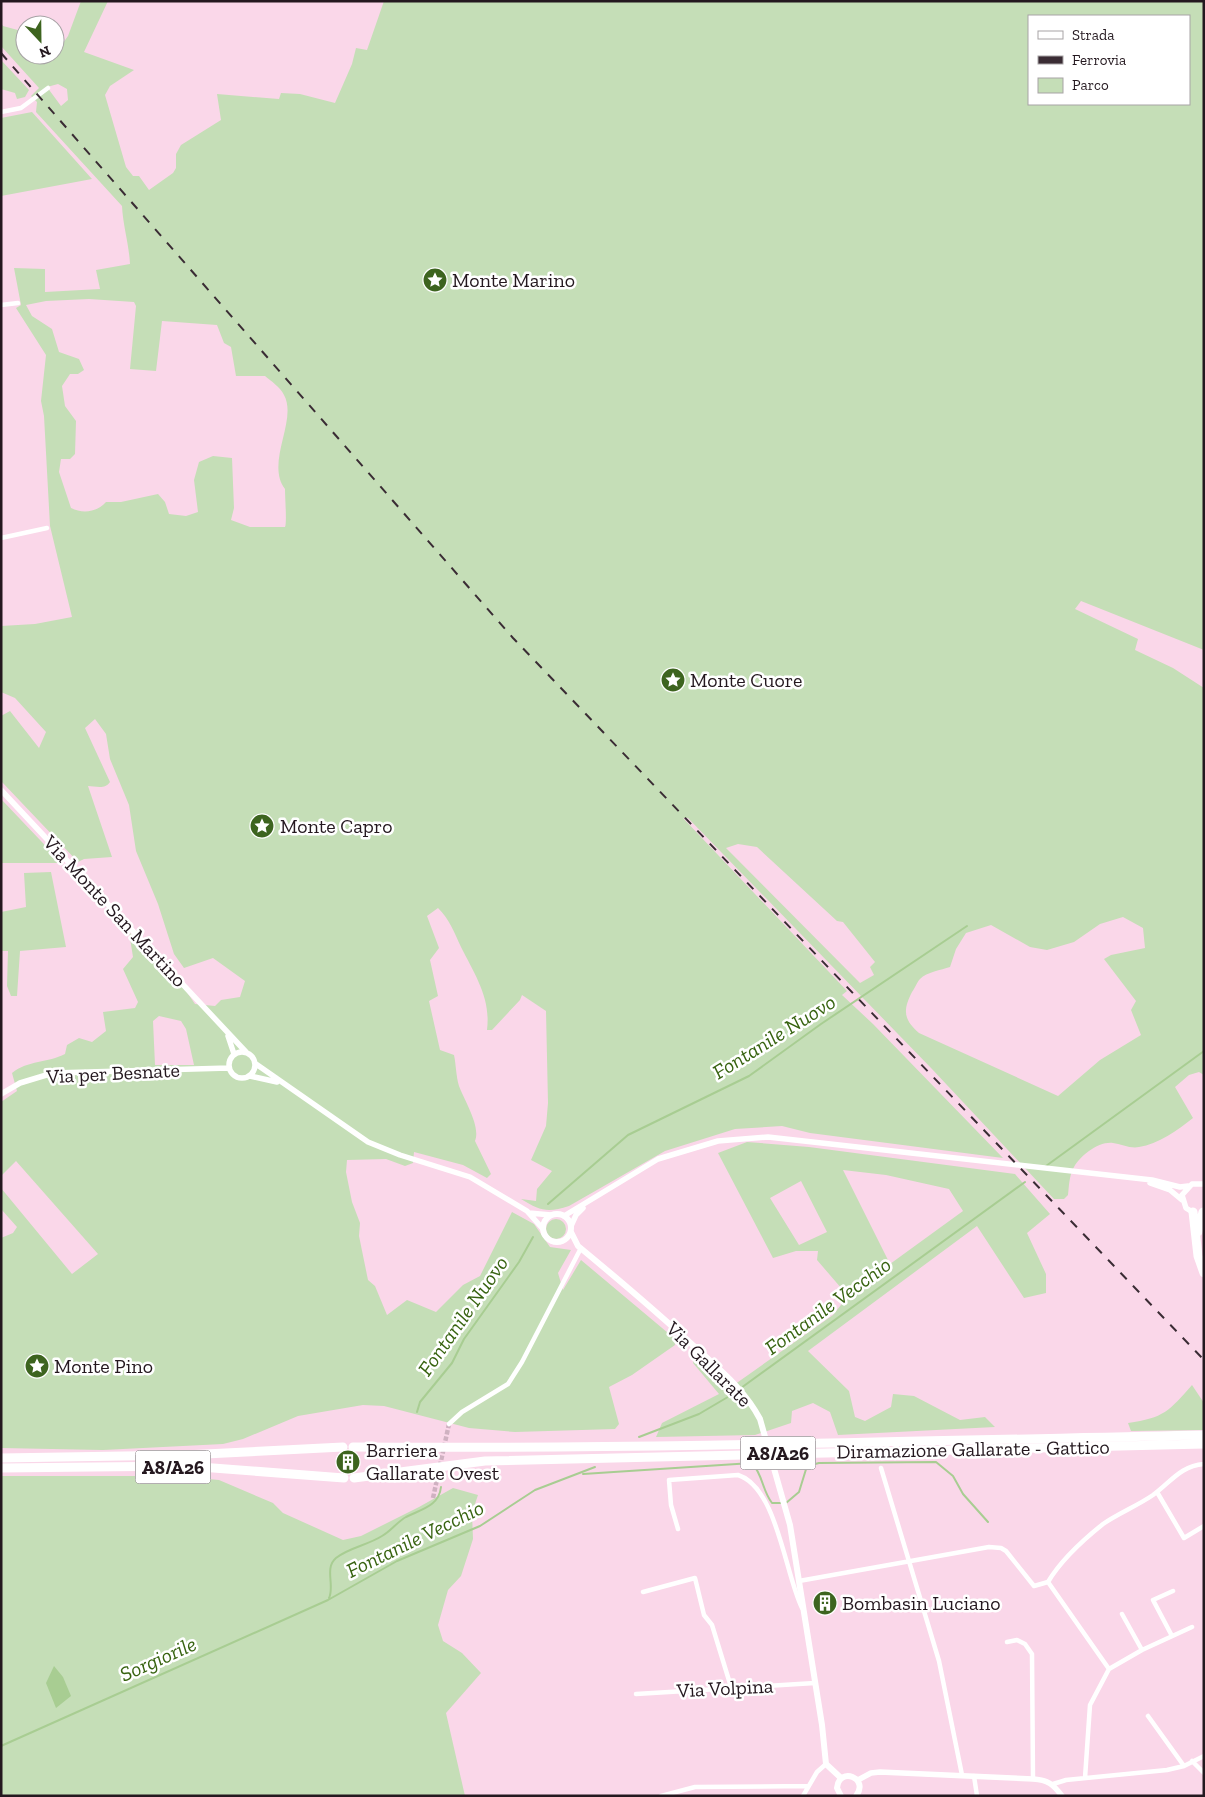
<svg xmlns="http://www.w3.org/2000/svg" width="1205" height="1797" font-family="'Zilla Slab',serif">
  <rect width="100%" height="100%" fill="#fad7e9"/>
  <path fill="#c5deb7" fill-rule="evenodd" d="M 81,1 L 108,1 L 84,52 L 134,70 L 110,86 L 105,95 L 126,167 L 133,176 L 139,176 L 149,190 L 173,173 L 176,168 L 176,154 L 181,145 L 221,120 L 217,94 L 279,99 L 281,93 L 300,94 L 335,103 L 352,64 L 356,48 L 367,50 L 384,1 L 1204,1 L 1204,650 L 1081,601 L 1075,609 L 1138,639 L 1135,650 L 1173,668 L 1204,688 L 1204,1075 L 1199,1072 L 1189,1075 L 1175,1087 L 1193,1118 C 1178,1130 1158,1144 1139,1147 C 1131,1149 1121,1144 1113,1143 C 1099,1141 1079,1156 1073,1169 C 1069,1177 1069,1187 1068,1195 L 1064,1199 L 1054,1199 L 932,1069 L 688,818 L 683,818 L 847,991 L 842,995 L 873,1024 L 1003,1158 L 810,1133 L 782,1126 L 735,1129 L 665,1151 L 569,1206 C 548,1213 540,1211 521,1199 L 536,1201 L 537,1189 L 552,1171 L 531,1160 L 546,1126 L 548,1103 L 546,1011 L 522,995 L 520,1000 L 492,1030 L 487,1030 C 491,998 475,975 461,947 C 454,932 450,920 438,908 L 427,916 L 439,948 L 430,960 L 438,996 L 429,1001 L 440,1050 L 454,1055 C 456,1064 456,1076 459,1086 C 464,1100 481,1126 475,1141 L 491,1174 L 487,1178 L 463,1165 L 414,1152 L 413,1163 L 405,1166 L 386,1159 L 347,1160 L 346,1172 L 352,1202 L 360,1223 L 359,1236 L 368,1280 L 375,1286 L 387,1315 L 407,1300 L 436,1312 L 463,1285 L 480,1276 L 512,1212 L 534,1224 L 550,1247 L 571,1250 L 558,1273 L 563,1290 L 581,1260 L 674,1338 L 675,1345 L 632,1375 L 609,1387 L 619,1424 L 615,1429 L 515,1432 L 469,1428 L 384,1406 L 363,1405 L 298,1416 L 243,1439 L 223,1444 L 103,1450 L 1,1448 L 1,1238 L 13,1233 L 17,1227 L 1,1209 L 1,1188 L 72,1274 L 98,1254 L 16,1161 L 1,1176 L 1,1102 L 17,1091 L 12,1073 C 28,1060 48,1063 65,1054 L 67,1045 L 79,1038 L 92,1042 L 106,1031 L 103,1012 L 135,1008 L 138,1002 L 123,969 L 133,957 L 129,932 L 184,988 L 195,1004 L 215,1006 L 221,1000 L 240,997 L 245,981 L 213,958 L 184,968 L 174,954 L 158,904 L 136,851 L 129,805 L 110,759 L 106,734 L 95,719 L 85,728 L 110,782 C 105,790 95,786 88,786 L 112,857 L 84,859 L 78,862 L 1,781 L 1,716 L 10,711 L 39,748 L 46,732 L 15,698 L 1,692 L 1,626 L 35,624 L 72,617 L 50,526 L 44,416 L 41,401 L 46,355 L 16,308 L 21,305 L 14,268 L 45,269 L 45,292 L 100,289 L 96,270 L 130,264 C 129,244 123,226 122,206 L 36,112 L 37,102 L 31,96 L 39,88 L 1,46 L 1,23 L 3,26 L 25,32 L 25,55 L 55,55 L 55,40 L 63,43 L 68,36 ZM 1029,16 L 1189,16 L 1189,104 L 1029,104 ZM 58,84 L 67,89 L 68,100 L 61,106 L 47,87 ZM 89,299 L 134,302 L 136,306 L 130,369 L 156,371 L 162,321 L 217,325 L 224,343 L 231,347 L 236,376 L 265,376 C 271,381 280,387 284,395 C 298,420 265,463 285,489 C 285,497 287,523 285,527 L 250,527 L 231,520 L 234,508 L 232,458 L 213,456 L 199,462 L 194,480 L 198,512 L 186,516 L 169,514 L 165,502 L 158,494 L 121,502 L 106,502 C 97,512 83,514 71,508 L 59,472 L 61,459 L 70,459 L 75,454 L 76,421 L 65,406 L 62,386 L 70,374 L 78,374 L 84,370 L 79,359 L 59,352 L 52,329 L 32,316 L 26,305 L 46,301 ZM 738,844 L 757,847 L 837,921 L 843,922 L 875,962 L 870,967 L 874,975 L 860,983 L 726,848 ZM 1123,917 L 1143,928 L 1145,948 L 1111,955 L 1104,959 L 1136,1001 L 1131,1010 L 1141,1035 L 1100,1060 L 1058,1096 L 919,1033 C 903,1019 903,1010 912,992 C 915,988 917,982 920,979 C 927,972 941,970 950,967 L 956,949 L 966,933 L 991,925 L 1030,947 L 1047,950 L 1074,942 L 1100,924 ZM 159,1016 L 181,1021 L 186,1029 L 194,1065 L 155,1065 L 153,1021 Z
    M 1,60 L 29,90 L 25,97 L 17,99 L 15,93 L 1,89 Z
    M 32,112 L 92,179 L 1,196 L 1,118 Z
    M 1,799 L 60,861 L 57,863 L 1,863 Z
    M 51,872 L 66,947 L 20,951 L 17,996 L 11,996 L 7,986 L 8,951 L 1,951 L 1,912 L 26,907 L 24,873 Z
    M 747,1142 L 809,1147 L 1015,1174 L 1050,1214 L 1027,1233 L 1046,1274 L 1046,1293 L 1024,1298 L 977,1226 L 808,1351 L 849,1391 L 855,1417 L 865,1421 L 891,1407 L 893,1394 L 914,1396 L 960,1420 L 985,1417 L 995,1427 L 838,1435 L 830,1412 L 813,1403 L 792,1411 L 791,1423 L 755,1435 L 656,1437 L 662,1423 L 719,1394 L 693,1363 L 696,1353 L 731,1387 L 833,1315 L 848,1296 L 817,1260 L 818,1251 L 796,1251 L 773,1258 L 718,1153 ZM 843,1170 L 886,1175 L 949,1189 L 963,1211 L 890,1264 ZM 801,1181 L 827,1232 L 799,1245 L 770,1198 Z
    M546 1229a10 10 0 1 1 20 0a10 10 0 1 1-20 0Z
    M 1192,1385 L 1204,1403 L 1204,1430 L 1131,1431 L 1128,1423 C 1164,1418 1169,1411 1192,1385 Z
    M 1,1476 L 176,1476 L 219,1480 L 273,1503 L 283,1513 L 343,1540 L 361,1536 L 419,1507 L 453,1488 L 478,1495 L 472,1513 L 473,1539 L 461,1576 L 448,1590 L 438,1625 L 443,1641 L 462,1653 L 481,1673 L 446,1713 L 465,1796 L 1,1796 Z"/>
  <path fill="#a8cd92" d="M 54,1666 L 63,1677 L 71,1696 L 56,1708 L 46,1683 Z"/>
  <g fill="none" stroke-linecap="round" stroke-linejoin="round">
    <path stroke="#a8cd92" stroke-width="2" d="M 1046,1166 L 1204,1051
      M 548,1204 L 628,1135 L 749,1076 L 821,1024 L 967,926
      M 741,1388 L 1025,1182
      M 417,1412 L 420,1402 L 452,1363 L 464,1339 L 519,1262 L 533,1237
      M 639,1437 L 699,1414 L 738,1391
      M 583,1474 L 752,1463 C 763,1475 762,1490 772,1503 L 786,1503 L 799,1492 L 807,1466 L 819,1463 L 936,1462 L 953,1476 L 963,1494 L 988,1522
      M 329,1598 C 335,1586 324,1568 336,1558 C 348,1548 368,1545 382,1536 C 391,1531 397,1522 406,1517 C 422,1509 439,1506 441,1487
      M 1,1746 L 328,1600 L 397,1561 L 480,1526 L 535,1490 L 595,1467"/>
    <path stroke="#cfb1c1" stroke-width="4.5" stroke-dasharray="4.5 2" stroke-linecap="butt" d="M 433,1498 L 449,1424"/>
    <path stroke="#fff" stroke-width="4.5" d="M 1,112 L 21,108 L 48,88
      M 1,305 L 18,303
      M 1,538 L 47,528
      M 449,1424 L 462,1412 L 508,1384 L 522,1362 L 581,1248
      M 881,1468 L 939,1661 L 962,1775
      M 1157,1492 L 1184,1538 L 1204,1526
      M 678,1529 L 671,1505 L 669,1480 L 738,1475 C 777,1487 785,1574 802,1608
      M 799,1581 L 989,1547 L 1001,1548 L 1006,1551 L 1034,1586 L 1048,1582
      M 1048,1582 C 1061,1560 1083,1540 1103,1524 C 1119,1513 1137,1506 1153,1495 C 1171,1482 1180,1466 1204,1464
      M 1048,1582 L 1109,1669
      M 643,1592 L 695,1578 L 704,1615 L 712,1625 L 731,1687
      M 1172,1636 L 1153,1600 L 1173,1591
      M 1007,1642 L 1017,1640 L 1025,1644 L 1032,1654 L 1033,1779
      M 1142,1650 L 1192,1627
      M 1109,1669 L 1142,1650 L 1122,1614
      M 636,1694 L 815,1683
      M 1148,1716 L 1184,1766
      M 1192,1761 L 1204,1773
      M 974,1776 L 977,1796
      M 1085,1778 L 1090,1705 L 1109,1669
      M 1053,1784 L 1066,1780 L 1167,1770 L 1184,1766 L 1204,1756
      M 661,1796 L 695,1787 L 808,1786
      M 803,1796 L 817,1772 L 826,1764"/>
    <path stroke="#fff" stroke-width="5.5" d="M 1,790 L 246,1052
      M 228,1036 L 234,1054
      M229 1065a13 13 0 1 1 26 0a13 13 0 1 1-26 0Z
      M 256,1064 L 368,1142 L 400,1155 L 470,1177 L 527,1211 L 543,1229
      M 250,1076 L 277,1082
      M 1,1094 L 20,1083 L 53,1073 L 229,1068
      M 1150,1183 L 1170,1190 L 1182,1200
      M 529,1213 L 551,1215
      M 1194,1213 L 1186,1208 L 1182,1195 L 1192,1184 L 1204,1184
      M 564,1216 L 658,1159 L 718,1141 L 768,1137 L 1152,1180 L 1180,1187 L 1188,1186
      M 571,1226 L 576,1215 L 583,1208
      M 858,1780 L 871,1773 L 880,1772 L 1033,1779 C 1048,1780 1053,1784 1062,1796"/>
    <path stroke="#fff" stroke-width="6" d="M543 1228a14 14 0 1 1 28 0a14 14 0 1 1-28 0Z
      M 571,1232 L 578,1246 C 618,1279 658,1313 696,1348 C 720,1370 745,1390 760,1419 L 790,1525 L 822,1725 L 826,1764 L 841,1778
      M 841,1796 L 837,1788 C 839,1766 870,1778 856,1796"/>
    <path stroke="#fff" stroke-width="9" d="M 1193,1212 L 1198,1256 L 1204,1273
      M 1198,1232 L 1203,1212
      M 353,1447 C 637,1449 920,1441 1204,1435
      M 1,1458 L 185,1455 L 343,1447
      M 1,1468 L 187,1466 L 344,1478
      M 354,1478 L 485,1461 L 1204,1444"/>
    <path stroke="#3a2c34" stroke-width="2" stroke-dasharray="9 9" stroke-linecap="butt" d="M 1,53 L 513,638 L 1204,1360"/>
  </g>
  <defs>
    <symbol id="sight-disc" viewBox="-11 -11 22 22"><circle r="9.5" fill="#3d641f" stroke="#fff"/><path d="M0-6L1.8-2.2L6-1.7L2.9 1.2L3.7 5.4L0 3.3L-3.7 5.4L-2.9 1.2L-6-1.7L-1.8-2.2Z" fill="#fff"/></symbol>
    <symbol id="building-disc" viewBox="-11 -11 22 22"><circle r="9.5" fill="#3d641f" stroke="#fff"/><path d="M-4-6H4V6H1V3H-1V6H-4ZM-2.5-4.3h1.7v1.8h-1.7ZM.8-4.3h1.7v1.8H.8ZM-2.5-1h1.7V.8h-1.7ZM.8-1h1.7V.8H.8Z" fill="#fff"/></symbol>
  </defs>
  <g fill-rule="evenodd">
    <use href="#sight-disc" x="421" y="266" width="28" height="28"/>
    <use href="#sight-disc" x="659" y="666" width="28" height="28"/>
    <use href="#sight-disc" x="248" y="812" width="28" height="28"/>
    <use href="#sight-disc" x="23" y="1352" width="28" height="28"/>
    <use href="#building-disc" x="334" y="1448" width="28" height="28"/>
    <use href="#building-disc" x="811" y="1589" width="28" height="28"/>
  </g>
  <g text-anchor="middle" stroke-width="5" stroke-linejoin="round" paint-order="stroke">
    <g fill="#fff" stroke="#665d62" stroke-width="1">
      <rect x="740.5" y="1436.5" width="75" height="33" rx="4"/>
      <rect x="135.5" y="1450.5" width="75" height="33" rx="4"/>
    </g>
    <g font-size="19" font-weight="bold" fill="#24181f">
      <text x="778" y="1460">A8/A26</text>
      <text x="173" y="1474">A8/A26</text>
    </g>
    <g font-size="20" fill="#24181f" stroke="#fff" text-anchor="start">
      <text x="452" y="287">Monte Marino</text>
      <text x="690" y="687">Monte Cuore</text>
      <text x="280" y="833">Monte Capro</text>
      <text x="54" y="1373">Monte Pino</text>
      <text x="366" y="1457">Barriera<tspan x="366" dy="23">Gallarate Ovest</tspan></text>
      <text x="842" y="1610">Bombasin Luciano</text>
    </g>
    <g font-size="20" fill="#24181f" stroke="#fff">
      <text transform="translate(115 911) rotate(47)" y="7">Via Monte San Martino</text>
      <text transform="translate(113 1073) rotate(-3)" y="7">Via per Besnate</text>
      <text transform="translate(709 1364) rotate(45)" y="7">Via Gallarate</text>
      <text transform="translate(973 1449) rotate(-1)" y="7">Diramazione Gallarate - Gattico</text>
      <text transform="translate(725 1688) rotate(-3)" y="7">Via Volpina</text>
    </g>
    <g font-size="21" font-style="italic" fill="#376310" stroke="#fff">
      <text transform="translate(774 1037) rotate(-32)" y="7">Fontanile Nuovo</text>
      <text transform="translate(828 1306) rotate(-36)" y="7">Fontanile Vecchio</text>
      <text transform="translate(463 1316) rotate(-55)" y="7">Fontanile Nuovo</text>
      <text transform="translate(415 1539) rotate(-26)" y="7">Fontanile Vecchio</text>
      <text transform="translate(158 1659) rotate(-24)" y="7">Sorgiorile</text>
    </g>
  </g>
  <rect width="1205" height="1797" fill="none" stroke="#24181f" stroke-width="5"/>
  <rect x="1028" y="15" width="162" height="90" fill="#ffffff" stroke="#a7a3a5"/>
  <rect x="1038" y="31" width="25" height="8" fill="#ffffff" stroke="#a7a3a5"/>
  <text x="1072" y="40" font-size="15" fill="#24181f">Strada</text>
  <rect x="1038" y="56" width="25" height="8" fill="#3a2c34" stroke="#a7a3a5"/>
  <text x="1072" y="65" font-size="15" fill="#24181f">Ferrovia</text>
  <rect x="1038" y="78" width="25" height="15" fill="#c5deb7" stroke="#a7a3a5"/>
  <text x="1072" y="90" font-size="15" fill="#24181f">Parco</text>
  <g transform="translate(40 40) rotate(158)"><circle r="24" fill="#ffffff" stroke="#a7a3a5"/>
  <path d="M0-4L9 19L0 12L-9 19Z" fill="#3d641f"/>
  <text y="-8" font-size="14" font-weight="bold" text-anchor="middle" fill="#24181f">N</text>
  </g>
</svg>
